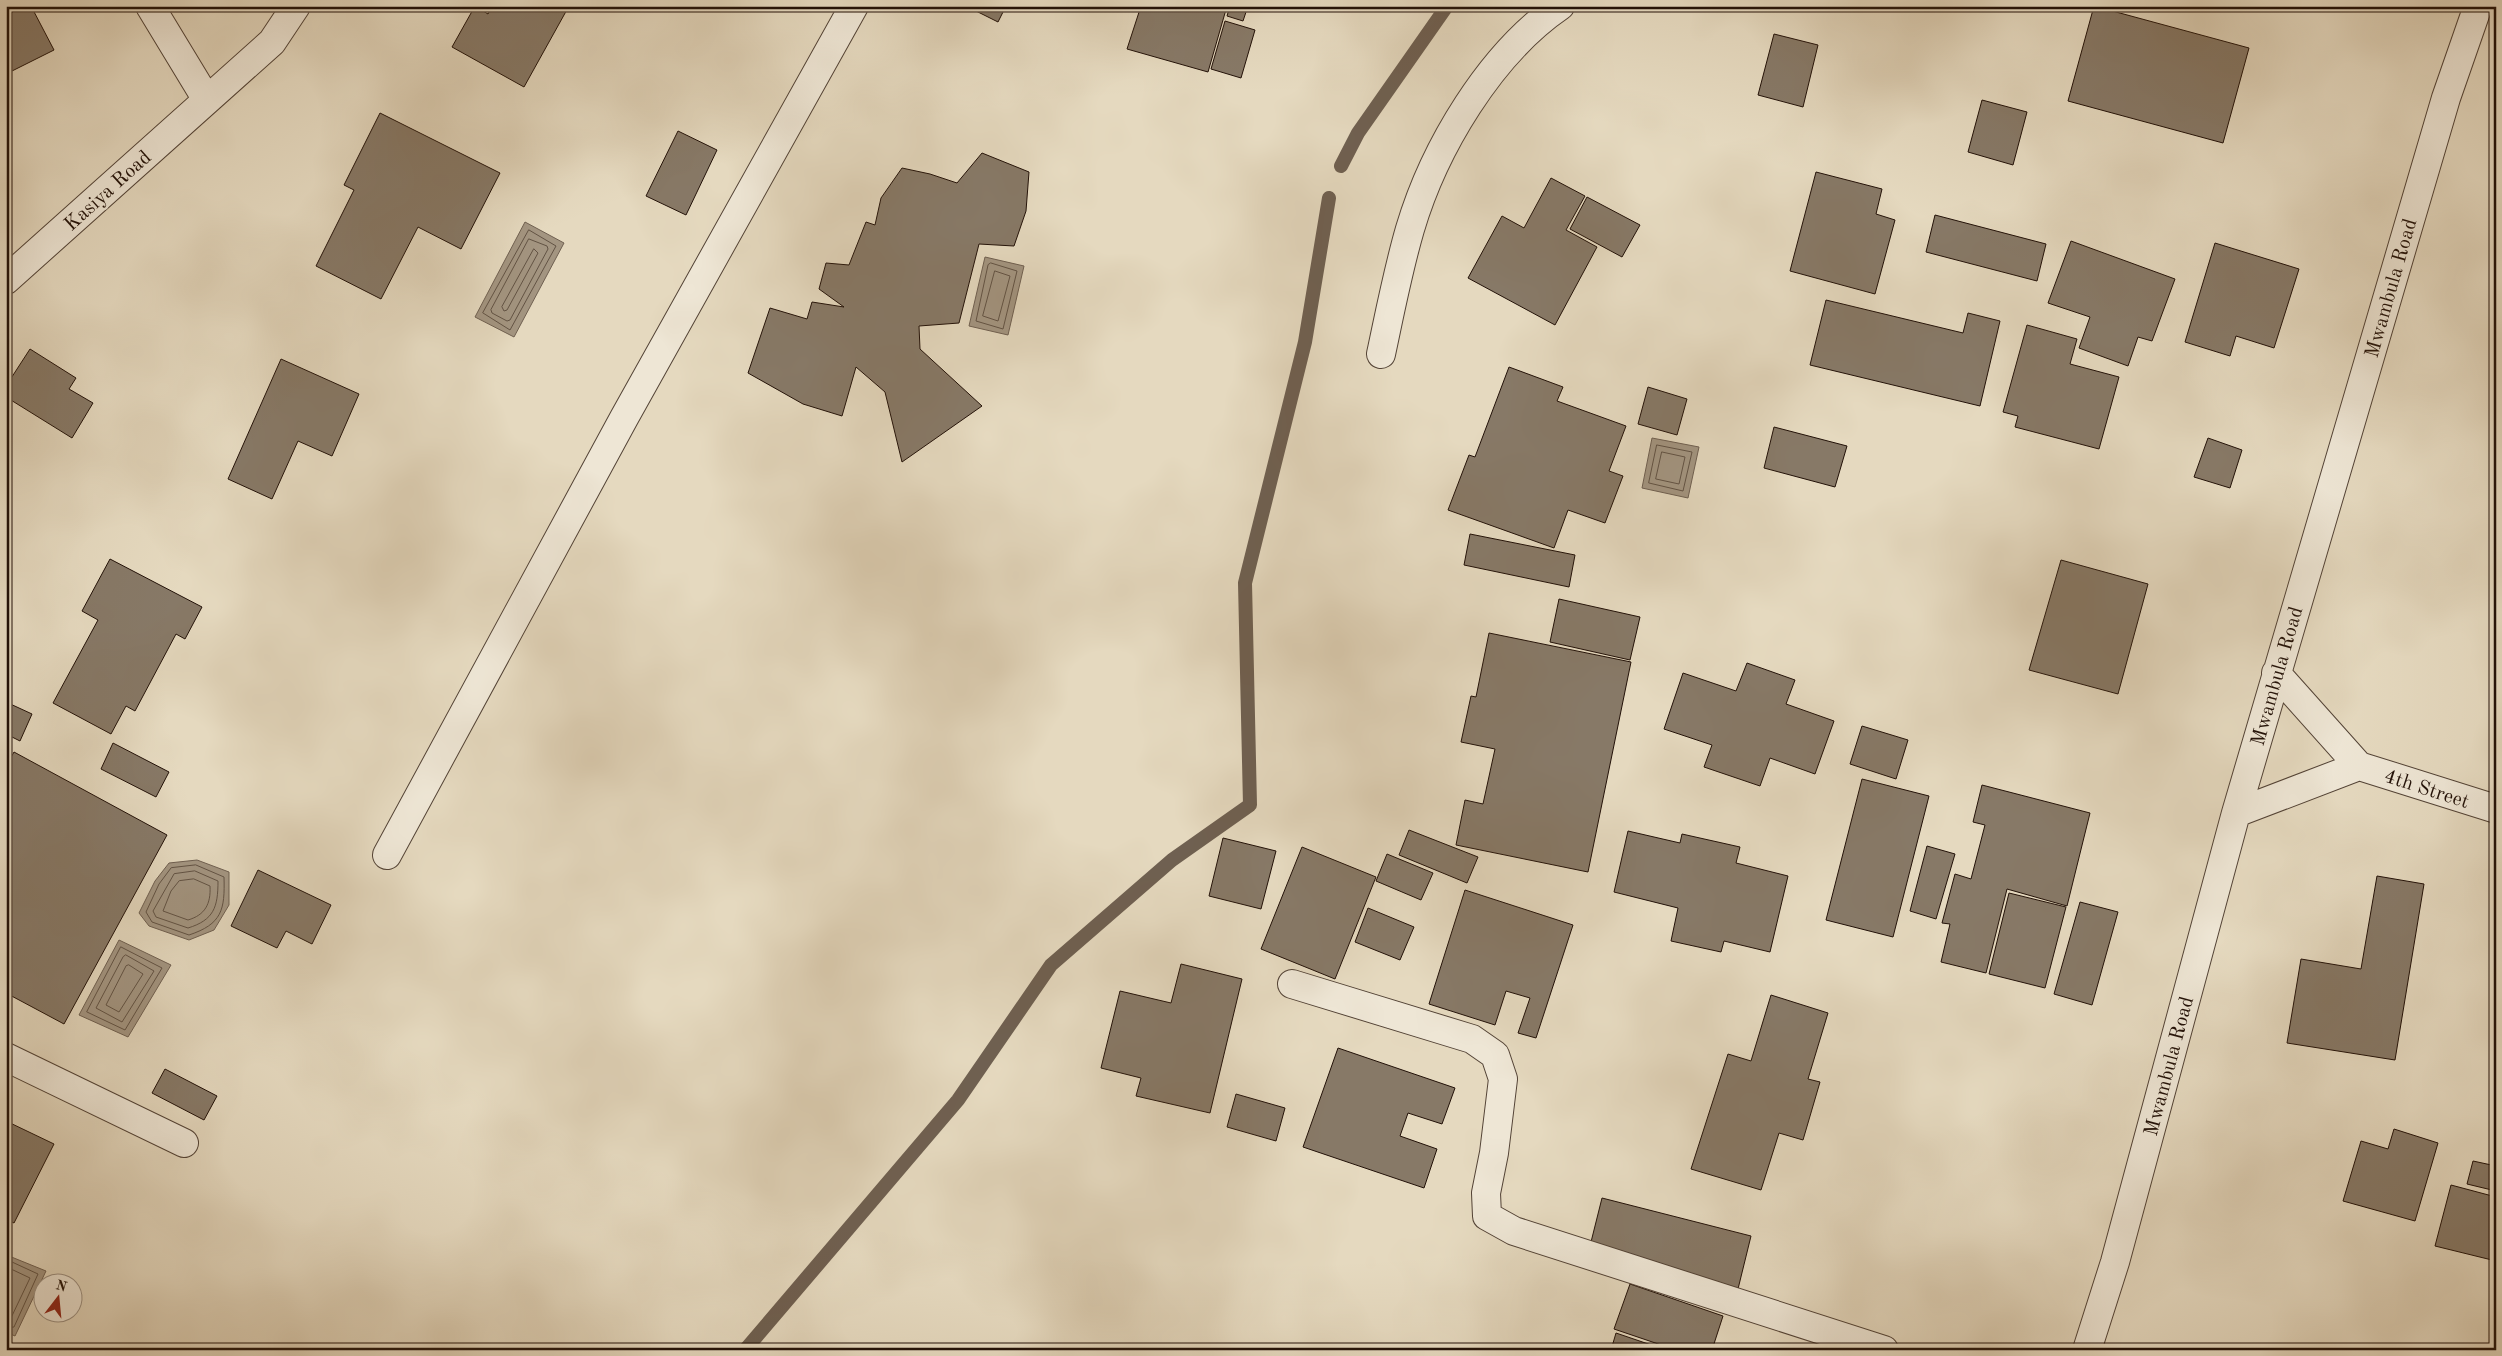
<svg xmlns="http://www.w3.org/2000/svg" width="2502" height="1356" font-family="'Old Standard TT',serif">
  <rect width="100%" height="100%" fill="#e5d9bf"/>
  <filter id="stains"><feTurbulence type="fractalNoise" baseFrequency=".004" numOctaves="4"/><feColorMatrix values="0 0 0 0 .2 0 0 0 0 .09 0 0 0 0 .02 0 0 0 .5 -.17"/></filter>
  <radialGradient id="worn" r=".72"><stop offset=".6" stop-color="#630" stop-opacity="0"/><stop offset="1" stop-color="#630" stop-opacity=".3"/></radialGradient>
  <path fill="#a39581" stroke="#6f6051" d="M 525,222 L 564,243 L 514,337 L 475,317 Z
    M 985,257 L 1024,266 L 1008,335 L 969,326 Z
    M 1652,438 L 1699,447 L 1688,498 L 1642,488 Z
    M 197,860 L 229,872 L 229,905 L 214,930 L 189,940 L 149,926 L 139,913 L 155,881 L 169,863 Z
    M 119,940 L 171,965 L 128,1037 L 79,1015 Z
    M 9,1256 L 46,1271 L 15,1336 L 6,1332 L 6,1262 Z"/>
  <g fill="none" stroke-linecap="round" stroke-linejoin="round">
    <path stroke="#625344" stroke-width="1" d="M 529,230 L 556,246 L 510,330 L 483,313 Z
      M 529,239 L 547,246 L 548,249 L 510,320 L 507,321 L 492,313 L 491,310 Z
      M 534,249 L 538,253 L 507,310 L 504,311 L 502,307 Z
      M 991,263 L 1017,271 L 1003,329 L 976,321 L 988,265 Z
      M 995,271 L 1010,276 L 998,321 L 983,316 Z
      M 1657,445 L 1692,452 L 1683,491 L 1649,483 Z
      M 1662,452 L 1685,457 L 1679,484 L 1656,479 Z
      M 196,865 L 224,877 C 225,910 222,924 189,935 L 152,922 L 146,912 L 159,884 L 171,868 Z
      M 195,871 L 218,881 C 218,907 214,920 188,928 L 156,917 L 153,911 L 174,874 Z
      M 194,879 L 210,886 C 211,904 205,915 188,920 L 163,911 L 171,891 L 179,881 Z
      M 121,947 L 162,968 L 125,1030 L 87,1012 Z
      M 126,955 L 154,971 L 122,1022 L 96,1008 L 123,957 Z
      M 129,965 L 143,974 L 119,1012 L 106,1005 L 126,966 Z
      M 6,1263 L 12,1262 L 38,1274 L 14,1327 L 6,1328
      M 6,1269 L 11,1269 L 30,1278 L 10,1320 L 6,1321"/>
    <path stroke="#6f6051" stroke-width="14" d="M 1341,166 L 1358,133 L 1447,6
      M 745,1350 L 958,1100 L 1051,965 L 1172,860 L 1250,805 L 1245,583 L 1305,342 L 1329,198"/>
  </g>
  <path fill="#877967" stroke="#221108" d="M 6,6 L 31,6 L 54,50 L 6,74 Z
    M 475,6 L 488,14 L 492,6 L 569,6 L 524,87 L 452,47 Z
    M 966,6 L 1006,6 L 998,22 Z
    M 1141,6 L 1227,6 L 1208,72 L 1127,49 Z
    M 1230,6 L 1248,6 L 1243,21 L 1227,16 Z
    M 2094,6 L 2249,48 L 2223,143 L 2068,101 Z
    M 1225,21 L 1255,30 L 1241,78 L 1211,69 Z
    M 1774,34 L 1818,45 L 1803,107 L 1758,95 Z
    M 1982,100 L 2027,112 L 2013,165 L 1968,152 Z
    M 380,113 L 500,173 L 461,249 L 418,227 L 381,299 L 316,266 L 354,190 L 344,185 Z
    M 678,131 L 717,150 L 686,215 L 646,196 Z
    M 982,153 L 1029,172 L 1026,211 L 1014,246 L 979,244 L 959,323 L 919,326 L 920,349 L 982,406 L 902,462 L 885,392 L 856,367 L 842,416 L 803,404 L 748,373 L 770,308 L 807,319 L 812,302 L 844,307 L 819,289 L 826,263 L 849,265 L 866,222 L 875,225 L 881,198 L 902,168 L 930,174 L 957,183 Z
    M 1816,172 L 1882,189 L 1876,214 L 1895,220 L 1875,294 L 1790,271 Z
    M 1551,178 L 1585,196 L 1566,230 L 1597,247 L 1555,325 L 1468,278 L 1502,216 L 1524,228 Z
    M 1587,197 L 1640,225 L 1622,257 L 1570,229 Z
    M 1935,215 L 2046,244 L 2037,281 L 1926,252 Z
    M 2071,241 L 2175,279 L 2152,341 L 2138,337 L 2128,366 L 2079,348 L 2090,317 L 2048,303 Z
    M 2215,243 L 2299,269 L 2274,348 L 2236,336 L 2230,356 L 2185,342 Z
    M 1826,300 L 1963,333 L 1968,313 L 2000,321 L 1980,406 L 1810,365 Z
    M 2027,325 L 2077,339 L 2070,364 L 2119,377 L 2099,449 L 2015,427 L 2018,416 L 2003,412 Z
    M 30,349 L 76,378 L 69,389 L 93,403 L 72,438 L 6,397 L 6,386 Z
    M 281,359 L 359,394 L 332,456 L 298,441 L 272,499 L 228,479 Z
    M 1509,367 L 1563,387 L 1557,401 L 1626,426 L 1609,471 L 1623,476 L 1605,523 L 1568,510 L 1554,548 L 1448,510 L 1469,455 L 1475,457 Z
    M 1648,387 L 1687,399 L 1677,435 L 1638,424 Z
    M 1774,427 L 1847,446 L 1835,487 L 1764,468 Z
    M 2208,438 L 2242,450 L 2230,488 L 2194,477 Z
    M 1470,534 L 1575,555 L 1569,587 L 1464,565 Z
    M 110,559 L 202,607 L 185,639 L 176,634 L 135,711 L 126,706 L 111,734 L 53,703 L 98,620 L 82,611 Z
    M 2061,560 L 2148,584 L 2118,694 L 2029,670 Z
    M 1559,599 L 1640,617 L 1630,660 L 1550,642 Z
    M 1489,633 L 1631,662 L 1588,872 L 1456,845 L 1465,800 L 1483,804 L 1495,749 L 1461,742 L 1471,696 L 1476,697 Z
    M 1747,663 L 1795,680 L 1786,704 L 1834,721 L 1815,774 L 1770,758 L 1760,786 L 1704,767 L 1712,745 L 1664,729 L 1683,673 L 1736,691 Z
    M 6,702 L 32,714 L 20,741 L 6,734 Z
    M 1862,726 L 1908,740 L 1896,779 L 1850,764 Z
    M 113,743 L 169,772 L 156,797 L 101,769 Z
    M 14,752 L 167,835 L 64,1024 L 6,993 L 6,766 Z
    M 1862,779 L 1929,796 L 1893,937 L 1826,920 Z
    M 1982,785 L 2090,813 L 2067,906 L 2007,889 L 1986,973 L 1941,962 L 1950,924 L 1942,923 L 1955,874 L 1971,879 L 1985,825 L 1973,822 Z
    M 1409,830 L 1478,857 L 1467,883 L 1399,855 Z
    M 1628,831 L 1680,843 L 1682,834 L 1740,847 L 1736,863 L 1788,876 L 1770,952 L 1724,941 L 1721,952 L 1671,941 L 1678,908 L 1614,892 Z
    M 1223,838 L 1276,851 L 1261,909 L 1209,896 Z
    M 1927,846 L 1955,854 L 1936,919 L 1910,911 Z
    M 1302,847 L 1376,877 L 1335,979 L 1261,949 Z
    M 1387,854 L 1433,873 L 1421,900 L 1376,881 Z
    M 258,870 L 331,905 L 312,944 L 286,931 L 277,948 L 231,926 Z
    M 2377,876 L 2424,884 L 2395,1060 L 2287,1043 L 2301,959 L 2361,969 Z
    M 1465,890 L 1573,925 L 1536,1038 L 1518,1033 L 1530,998 L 1506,991 L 1495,1025 L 1429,1004 Z
    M 2009,893 L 2066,907 L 2045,988 L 1989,974 Z
    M 2080,902 L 2118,912 L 2092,1005 L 2054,994 Z
    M 1368,908 L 1414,927 L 1400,960 L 1355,942 Z
    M 1181,964 L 1242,979 L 1210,1113 L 1136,1096 L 1141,1078 L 1101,1068 L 1120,991 L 1171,1003 Z
    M 1771,995 L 1828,1013 L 1808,1079 L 1820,1082 L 1803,1140 L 1779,1133 L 1761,1190 L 1691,1169 L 1728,1054 L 1751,1061 Z
    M 1338,1048 L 1455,1088 L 1442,1124 L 1408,1113 L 1400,1136 L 1437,1149 L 1424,1188 L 1303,1147 Z
    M 165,1069 L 217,1096 L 204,1120 L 152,1093 Z
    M 1236,1094 L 1285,1108 L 1276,1141 L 1227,1127 Z
    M 6,1121 L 54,1144 L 14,1223 L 6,1219 Z
    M 2394,1129 L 2438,1143 L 2415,1221 L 2343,1201 L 2361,1141 L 2388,1149 Z
    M 2473,1161 L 2496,1166 L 2496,1191 L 2467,1184 Z
    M 2451,1185 L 2496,1197 L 2496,1261 L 2435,1246 Z
    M 1602,1198 L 1751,1236 L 1738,1289 L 1589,1250 Z
    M 1630,1284 L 1723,1316 L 1712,1350 L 1676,1350 L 1614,1329 Z
    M 1616,1333 L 1666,1350 L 1611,1350 Z"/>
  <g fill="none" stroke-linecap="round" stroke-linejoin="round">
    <defs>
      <path id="street" d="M 150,6 L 207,100
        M 6,280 L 272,42 L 296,6
        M 1381,354 C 1390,312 1398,270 1410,229 C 1434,148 1490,54 1560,6
        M 2276,673 L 2359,766 L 2496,809
        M 2236,813 L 2359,766
        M 387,855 L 624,418 L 854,6
        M 1292,984 L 1472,1039 L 1495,1055 L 1503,1079 L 1494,1153 L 1486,1193 L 1487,1216 L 1514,1231 L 1884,1350
        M 6,1057 L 184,1143
        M 2087,1350 L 2115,1262 L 2236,813 L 2446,98 L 2478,6"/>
    </defs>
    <use href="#street" stroke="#534336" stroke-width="30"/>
    <use href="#street" stroke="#eee6d5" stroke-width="28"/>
  </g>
  <g text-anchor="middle" stroke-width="4.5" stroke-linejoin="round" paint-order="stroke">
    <g font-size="20" fill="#221108" stroke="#eee6d5">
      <text transform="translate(107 190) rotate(-42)" y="7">Kasiya Road</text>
      <text transform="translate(2390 288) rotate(-74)" y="7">Mwambula Road</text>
      <text transform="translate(2276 676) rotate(-74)" y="7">Mwambula Road</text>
      <text transform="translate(2427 788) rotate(18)" y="7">4th Street</text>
      <text transform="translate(2168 1066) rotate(-75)" y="7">Mwambula Road</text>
    </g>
  </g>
  <rect width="2502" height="1356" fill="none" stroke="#e5d9bf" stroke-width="25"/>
  <rect x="8" y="8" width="2487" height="1341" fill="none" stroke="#221108" stroke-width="2.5"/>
  <rect x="12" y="12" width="2477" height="1331" fill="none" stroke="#221108"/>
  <g transform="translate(58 1298) rotate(16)"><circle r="24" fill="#eee6d5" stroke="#9c9183"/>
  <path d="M0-4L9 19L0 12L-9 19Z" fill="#8f2418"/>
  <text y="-8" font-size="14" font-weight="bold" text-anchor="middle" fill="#221108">N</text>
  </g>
  <rect width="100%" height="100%" filter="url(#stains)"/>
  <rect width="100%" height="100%" fill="url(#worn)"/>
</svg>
